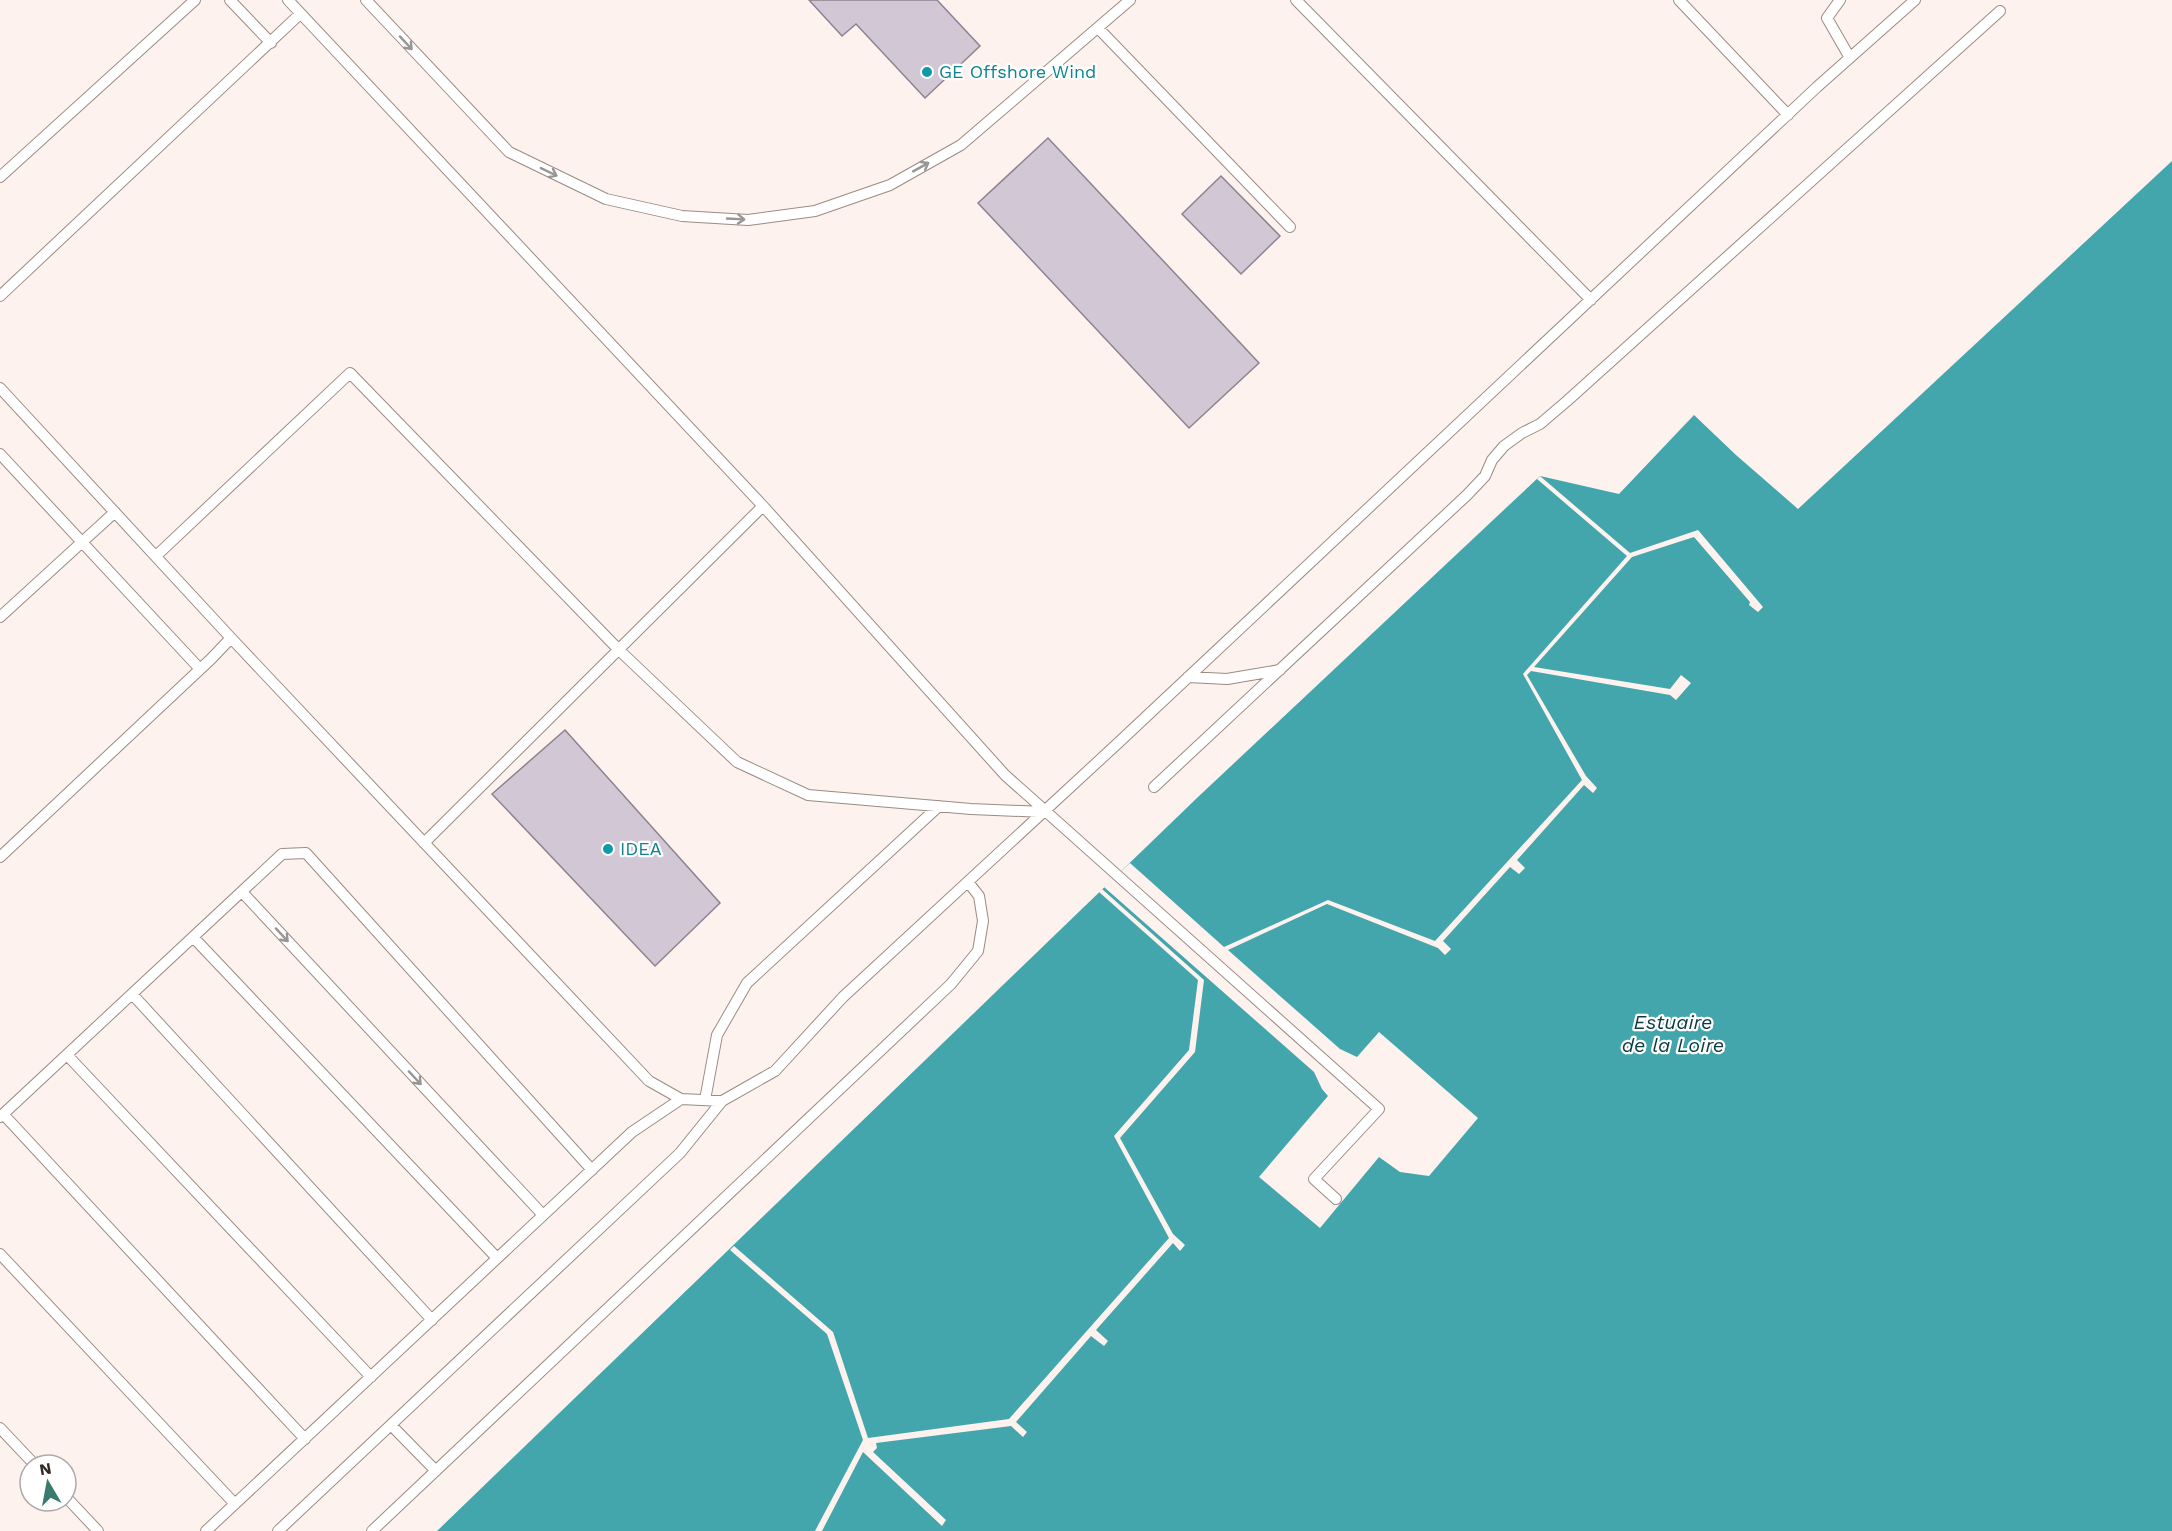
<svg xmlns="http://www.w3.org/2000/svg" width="2172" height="1531" font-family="'Work Sans',sans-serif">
  <rect width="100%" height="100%" fill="#fdf2ed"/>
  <path fill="#43a6ad" d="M 2172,161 L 2172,1531 L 437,1531 L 1198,797 L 1540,476 L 1619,494 L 1694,415 L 1736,455 L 1798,509 Z"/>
  <path fill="#fdf2ed" d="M 1540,476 L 1630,553 L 1698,530 L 1763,607 L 1758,612 L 1749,605 L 1750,602 L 1694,537 L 1632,557 L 1534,667 L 1670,689 L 1681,675 L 1691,683 L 1676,700 L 1670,695 L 1531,671 L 1527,675 L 1586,776 L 1597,788 L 1593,793 L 1584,785 L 1517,860 L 1525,868 L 1519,874 L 1510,867 L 1443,941 L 1451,949 L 1445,955 L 1438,948 L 1327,904 L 1228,950 L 1340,1049 L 1357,1057 L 1379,1032 L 1478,1118 L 1429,1176 L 1400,1172 L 1379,1157 L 1320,1228 L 1259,1177 L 1328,1096 L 1322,1089 L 1314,1072 L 1104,887 L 1130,863 L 1224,947 L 1328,900 L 1435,941 L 1582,780 L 1523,674 L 1627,556 L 1537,479 Z
    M 1102,889 L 1204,980 L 1195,1052 L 1120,1138 L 1173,1234 L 1185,1245 L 1180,1251 L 1173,1243 L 1096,1330 L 1108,1341 L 1104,1346 L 1091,1336 L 1016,1422 L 1027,1432 L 1023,1437 L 1011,1426 L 876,1443 L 877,1448 L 873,1452 L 946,1520 L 942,1526 L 863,1452 L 822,1531 L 815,1531 L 863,1440 L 827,1334 L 730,1250 L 734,1246 L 833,1332 L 868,1438 L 1009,1419 L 1169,1238 L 1114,1136 L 1189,1050 L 1198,980 L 1099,892 Z"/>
  <path fill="#d2c7d5" stroke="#8d8390" stroke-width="1.5" d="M 809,0 L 937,0 L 980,46 L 925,98 L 856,24 L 842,36 Z
    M 1048,138 L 1259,363 L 1189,428 L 978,203 Z
    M 1221,176 L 1280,236 L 1241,274 L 1182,214 Z
    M 565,730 L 720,903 L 655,966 L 492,794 Z"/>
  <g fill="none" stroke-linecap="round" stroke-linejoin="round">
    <defs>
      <path id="lane" d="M 230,0 L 271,43
        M 288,0 L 763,506 L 1005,775 L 1379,1109 L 1314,1179 L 1336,1199
        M 366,0 L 509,152 L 606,199 L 682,216 L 748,220 L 815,211 L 890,185 L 961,145 L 1130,0
        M 1296,0 L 1591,300
        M 1679,0 L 1788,115
        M 1840,0 L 1827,18 L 1850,58
        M 1098,28 L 1290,227
        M 0,177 L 195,0
        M 0,296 L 300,14
        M 0,388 L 231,638 L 649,1081 L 681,1099 L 722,1101 L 775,1071 L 843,997 L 1117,744 L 1817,87 L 1915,0
        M 0,454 L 200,669
        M 156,556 L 350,373 L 619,650 L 737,762 L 808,795 L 971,809 L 1044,812
        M 0,617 L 115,512
        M 1188,677 L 1227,679 L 1280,670
        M 1154,787 L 1467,495 L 1485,476 L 1492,460 L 1504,446 L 1522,433 L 1540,424 L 1567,401 L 2000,11
        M 424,843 L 763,506
        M 0,857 L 211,659 L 231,638
        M 242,892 L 543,1215
        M 193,937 L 497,1258
        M 132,994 L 432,1320
        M 67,1055 L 371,1377
        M 705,1100 L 717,1035 L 747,983 L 939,806
        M 3,1114 L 305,1439
        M 0,1117 L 282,854 L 306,853 L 592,1170
        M 0,1254 L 235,1504
        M 391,1425 L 436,1471
        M 0,1428 L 35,1465
        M 66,1497 L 98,1531
        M 206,1531 L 632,1132 L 681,1099
        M 278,1531 L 680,1153 L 722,1101
        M 372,1531 L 951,984 L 978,951 L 983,921 L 979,896 L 968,882"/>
    </defs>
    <use href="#lane" stroke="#9b8b83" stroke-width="12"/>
    <use href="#lane" stroke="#fff" stroke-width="10"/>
  </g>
  <defs><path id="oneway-shaft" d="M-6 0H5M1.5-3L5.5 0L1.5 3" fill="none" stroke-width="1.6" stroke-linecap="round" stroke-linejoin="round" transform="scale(1.5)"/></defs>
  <g stroke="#989594">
    <use href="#oneway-shaft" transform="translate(406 43) rotate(47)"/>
    <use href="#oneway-shaft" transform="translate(921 167) rotate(-29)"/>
    <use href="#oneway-shaft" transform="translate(549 172) rotate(26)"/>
    <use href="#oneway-shaft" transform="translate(736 219) rotate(3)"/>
    <use href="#oneway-shaft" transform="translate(282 935) rotate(47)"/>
    <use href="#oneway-shaft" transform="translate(415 1078) rotate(47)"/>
  </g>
  <g fill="#0f9aa8" stroke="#fff" stroke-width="2">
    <circle cx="927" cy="72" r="6"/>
    <circle cx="608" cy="849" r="6"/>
  </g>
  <g text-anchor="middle" stroke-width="4.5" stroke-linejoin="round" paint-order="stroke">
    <g font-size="18" fill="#0d838f" stroke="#fff" text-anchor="start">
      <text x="939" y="78">GE Offshore Wind</text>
      <text x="620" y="855">IDEA</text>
    </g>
    <g font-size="20" font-style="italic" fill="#0c3b3e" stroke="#fff">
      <text x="1673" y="1029">Estuaire<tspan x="1673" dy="23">de la Loire</tspan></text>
    </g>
  </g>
  <g transform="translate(48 1483) rotate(350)"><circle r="28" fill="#ffffff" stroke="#adaaa9" stroke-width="1.5"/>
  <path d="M0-4.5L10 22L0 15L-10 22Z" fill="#397b6c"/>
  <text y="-9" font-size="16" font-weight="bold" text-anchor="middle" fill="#322b28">N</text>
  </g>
</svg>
